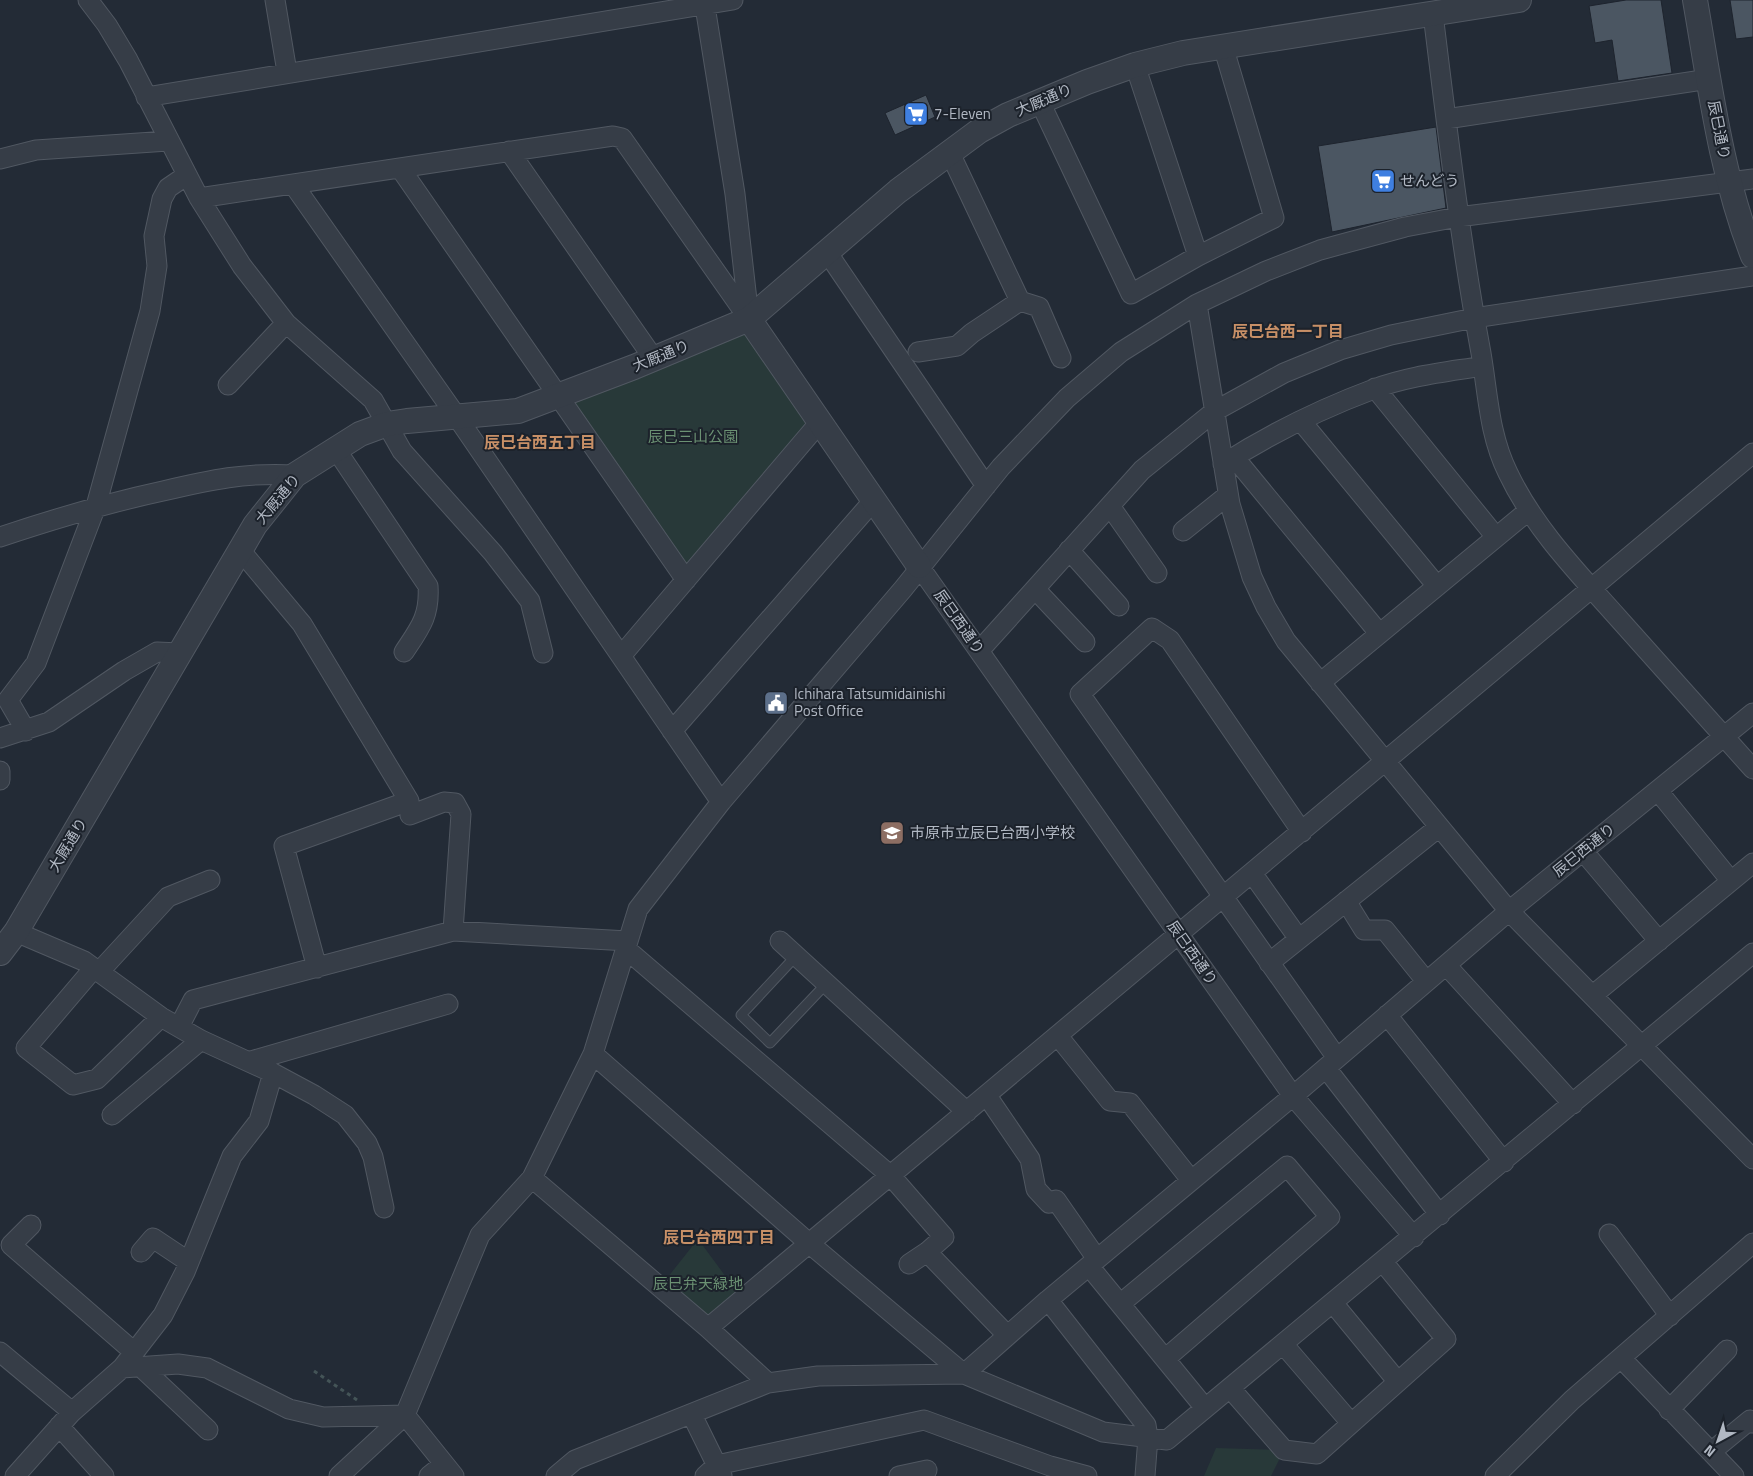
<svg xmlns="http://www.w3.org/2000/svg" width="1753" height="1476" font-family="'Titillium Web','Noto Sans JP',sans-serif">
  <rect width="100%" height="100%" fill="#232b36"/>
  <path fill="#283939" d="M 749,319 L 820,422 L 686,580 L 558,396 Z
    M 698,1239 L 743,1300 L 708,1328 L 660,1287 Z
    M 1216,1448 L 1284,1450 L 1271,1476 L 1204,1476 Z"/>
  <path fill="#4b5662" stroke="#1e242e" d="M 1626,0 L 1661,0 L 1672,73 L 1618,81 L 1612,40 L 1595,43 L 1589,6 Z
    M 1730,0 L 1753,0 L 1753,37 L 1736,39 Z
    M 926,95 L 935,117 L 895,135 L 885,113 Z
    M 1436,127 L 1446,208 L 1332,232 L 1318,146 Z"/>
  <g fill="none" stroke-linecap="round" stroke-linejoin="round">
    <defs>
      <path id="service" d="M 796,956 L 741,1015 L 770,1043 L 826,984"/>
      <path id="minor" d="M 88,0 L 107,25 L 128,60 L 199,198 L 242,266 L 286,323 L 373,400 L 402,451 L 493,553 L 530,601 L 543,653
        M 275,0 L 287,72
        M 704,0 L 735,194 L 749,318
        M 1433,14 C 1447,127 1460,240 1481,353 C 1488,394 1489,435 1508,473 C 1534,528 1579,574 1619,619 C 1664,669 1708,719 1753,769
        M 1135,65 L 1198,256
        M 146,97 L 733,0
        M 1040,102 L 1131,294 L 1198,256 L 1274,218 L 1223,46
        M 1446,119 L 1709,79
        M 509,151 L 654,359
        M 949,151 L 1020,301 L 1039,307 L 1061,358
        M 0,159 L 36,150 L 168,141
        M 400,168 L 686,580
        M 293,184 L 457,417 L 721,802
        M 199,198 L 613,136 L 622,138 L 749,319
        M 827,252 L 986,486
        M 1197,304 L 1230,504 L 1252,577 L 1266,607 L 1286,641 L 1509,911 L 1753,1159
        M 918,352 L 957,346 L 972,333 L 1020,301
        M 228,385 L 286,323
        M 1375,388 L 1496,537
        M 1301,421 L 1437,586
        M 335,448 L 428,586 C 430,616 420,628 404,652
        M 1234,457 L 1379,633
        M 1223,464 C 1270,434 1323,408 1374,389 C 1408,376 1447,372 1483,366
        M 1110,506 L 1157,573
        M 1183,531 L 1228,495
        M 0,537 C 54,519 107,503 163,491 C 210,480 246,472 295,475
        M 1069,550 L 1119,606
        M 241,551 L 302,624 L 409,801 L 284,846 L 317,968
        M 919,566 L 1293,1096 L 1414,1237
        M 1035,589 L 1085,642
        M 979,651 L 1142,470 L 1215,411 L 1284,373 L 1340,350 L 1391,335 L 1474,318 L 1753,276
        M 621,656 L 820,422
        M 1320,683 L 1528,511
        M 26,731 L 8,700 L 36,663 L 96,506 L 150,311 L 157,266 L 154,236 L 162,199 L 168,188 L 187,175
        M 672,731 L 874,500
        M 0,738 L 49,722 L 124,671 L 157,652 L 180,653
        M 0,771 L 0,780
        M 1658,791 L 1731,881
        M 410,815 L 444,802 L 455,803 L 461,814 L 453,931
        M 1302,832 L 1170,640 L 1152,628 L 1080,694 L 1337,1058
        M 1583,851 L 1659,941
        M 1252,873 L 1299,939
        M 1346,901 L 1364,930 L 1385,930 L 1426,981
        M 16,932 L 84,961 L 161,1017 L 201,1040 L 273,1073 L 314,1095 L 345,1115 L 367,1143 L 373,1157 L 384,1208
        M 780,941 L 967,1112
        M 626,949 L 891,1176 L 944,1237 L 927,1252 L 909,1264
        M 1269,963 L 1439,827
        M 1446,965 L 1573,1104
        M 94,968 L 26,1048 L 73,1085 L 97,1079 L 161,1017
        M 99,972 L 168,897 L 210,880
        M 1593,995 L 1753,863
        M 1387,1015 L 1504,1162
        M 179,1027 L 193,1000 L 453,931 L 628,941
        M 1058,1036 L 1110,1101 L 1130,1103 L 1191,1180
        M 593,1054 L 810,1244 L 964,1374 L 1048,1300 L 1293,1096 L 1509,911 L 1753,713
        M 251,1061 L 448,1004
        M 1326,1068 L 1440,1215
        M 987,1096 L 1030,1159 L 1036,1189 L 1049,1203 L 1056,1200 L 1097,1259
        M 112,1115 L 201,1040
        M 532,1178 L 708,1328 L 768,1383
        M 31,1225 L 11,1245 L 134,1352
        M 1609,1234 L 1670,1316
        M 141,1252 L 153,1238 L 189,1262
        M 927,1252 L 1007,1335
        M 1089,1266 L 1205,1408
        M 1048,1300 L 1146,1425 L 1148,1437 L 1145,1476
        M 1333,1303 L 1398,1382
        M 1120,1304 L 1287,1166 L 1330,1217 L 1165,1359
        M 708,1328 L 1753,453
        M 1283,1344 L 1351,1423
        M 0,1352 L 72,1412
        M 1621,1358 L 1734,1476
        M 141,1367 L 208,1430
        M 122,1368 L 178,1364 L 207,1368 L 289,1409 L 323,1417 L 405,1415
        M 1230,1388 L 1284,1450 L 1317,1454 L 1446,1339 L 1383,1262
        M 1669,1410 L 1727,1350
        M 405,1415 L 454,1476
        M 692,1415 L 722,1476
        M 59,1426 L 104,1476
        M 1711,1452 L 1750,1420 L 1753,1423
        M 15,1476 L 72,1412 L 122,1368 L 163,1315 L 185,1272 L 232,1156 L 259,1121 L 273,1073
        M 339,1476 L 405,1415 L 480,1235 L 532,1178 L 593,1054 L 638,909 L 721,802 L 903,589 L 1001,467 L 1067,398 L 1121,352 L 1197,304 L 1266,271 L 1320,250 L 1405,227 L 1458,217 L 1753,179
        M 429,1476 L 444,1464
        M 556,1476 L 575,1460 L 768,1383 L 818,1376 L 964,1374 L 1103,1432 L 1167,1440 L 1753,953
        M 705,1476 L 717,1465 L 924,1420 L 1050,1466 L 1087,1476
        M 899,1476 L 927,1470
        M 1495,1476 L 1572,1400 L 1753,1243"/>
      <path id="tertiary" d="M 1695,0 C 1710,86 1721,175 1753,256
        M 749,319 L 919,566
        M 0,953 L 16,932 L 255,525 L 295,475 L 360,434 L 387,424 L 407,421 L 518,411 L 634,367 L 749,319 L 898,191 L 979,131 L 1008,115 L 1087,82 L 1135,65 L 1183,53 L 1519,0"/>
    </defs>
    <use href="#service" stroke="#515862" stroke-width="11"/>
    <use href="#minor" stroke="#515862" stroke-width="21"/>
    <use href="#tertiary" stroke="#515862" stroke-width="26"/>
    <path stroke="#445457" stroke-width="3" stroke-dasharray="4 4" stroke-linecap="butt" d="M 314,1371 L 357,1400"/>
    <use href="#service" stroke="#363d47" stroke-width="9"/>
    <use href="#minor" stroke="#363d47" stroke-width="19"/>
    <use href="#tertiary" stroke="#363d47" stroke-width="24"/>
  </g>
  <defs>
    <symbol id="supermarket-square" viewBox="-11 -11 22 22"><rect x="-9" y="-9" width="18" height="18" rx="4" fill="#3f7fe0" stroke="#1c222b"/><path d="M-6-5.5h2.5l.6 2H6L4.5 2H-2.5L-4.4-4H-6ZM-1.5 3.2a1.3 1.3 0 1 0 .1 0ZM3 3.2a1.3 1.3 0 1 0 .1 0Z" fill="#fff"/></symbol>
    <symbol id="civic-square" viewBox="-11 -11 22 22"><rect x="-9" y="-9" width="18" height="18" rx="4" fill="#5c6f8a" stroke="#1c222b"/><path d="M-.6-6.5H3V-4.5H.6V-3L4-1V1h2V6H-6V1h2V-1L-.6-3ZM-1.2 2.5V6h2.4V2.5Z" fill="#fff"/></symbol>
    <symbol id="school-square" viewBox="-11 -11 22 22"><rect x="-9" y="-9" width="18" height="18" rx="4" fill="#8d6e63" stroke="#1c222b"/><path d="M0-5L7-2L0 1L-7-2ZM-4 1L0 2.5L4 1V4Q0 6-4 4Z" fill="#fff"/></symbol>
  </defs>
  <g fill-rule="evenodd">
    <use href="#supermarket-square" x="902" y="100" width="28" height="28"/>
    <use href="#supermarket-square" x="1369" y="167" width="28" height="28"/>
    <use href="#civic-square" x="762" y="689" width="28" height="28"/>
    <use href="#school-square" x="878" y="819" width="28" height="28"/>
  </g>
  <g text-anchor="middle" stroke-width="4" stroke-linejoin="round" paint-order="stroke">
    <g font-size="15" fill="#b1b8c3" stroke="#1c222b">
      <text transform="translate(1044 100) rotate(-23)" y="5">大厩通り</text>
      <text transform="translate(1719 130) rotate(79)" y="5">辰巳通り</text>
      <text transform="translate(661 356) rotate(-22)" y="5">大厩通り</text>
      <text transform="translate(278 499) rotate(-50)" y="5">大厩通り</text>
      <text transform="translate(959 622) rotate(55)" y="5">辰巳西通り</text>
      <text transform="translate(68 845) rotate(-59)" y="5">大厩通り</text>
      <text transform="translate(1584 850) rotate(-39)" y="5">辰巳西通り</text>
      <text transform="translate(1192 953) rotate(55)" y="5">辰巳西通り</text>
    </g>
    <g font-size="15" fill="#b1b8c3" stroke="#1c222b" text-anchor="start">
      <text x="934" y="119">7-Eleven</text>
      <text x="1400" y="186">せんどう</text>
      <text x="794" y="699">Ichihara Tatsumidainishi<tspan x="794" dy="17">Post Office</tspan></text>
      <text x="910" y="838">市原市立辰巳台西小学校</text>
    </g>
    <g font-size="15" fill="#6b9173" stroke="#1c222b">
      <text x="693" y="442">辰巳三山公園</text>
      <text x="698" y="1289">辰巳弁天緑地</text>
    </g>
    <g font-size="16" font-weight="bold" fill="#c89067" stroke="#1c222b">
      <text x="1288" y="337">辰巳台西一丁目</text>
      <text x="540" y="448">辰巳台西五丁目</text>
      <text x="719" y="1243">辰巳台西四丁目</text>
    </g>
  </g>
  <g transform="translate(1718 1441) rotate(220)" stroke="#1c222b" stroke-width="4" paint-order="stroke">
  <path d="M0-4L9 19L0 12L-9 19Z" fill="#b1b8c3"/>
  <text y="-8" font-size="14" font-weight="bold" text-anchor="middle" fill="#b1b8c3">N</text>
  </g>
</svg>
